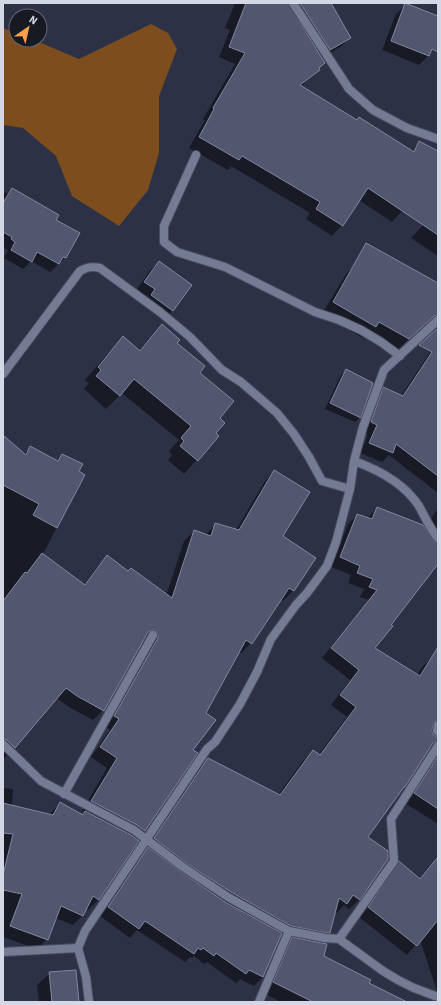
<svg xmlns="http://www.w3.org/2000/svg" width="441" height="1005" font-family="'Source Sans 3',sans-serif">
  <rect width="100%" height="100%" fill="#2d3146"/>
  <path fill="#7e4d1e" d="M 151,24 L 168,33 L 177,49 L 159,96 L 159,153 L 148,190 L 119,226 L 72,196 L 56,156 L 23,128 L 3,125 L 3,28 L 16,33 L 16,40 L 34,40 L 79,59 Z"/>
  <path fill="#0007" d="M 235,3 L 330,3 L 350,38 L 339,48 L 321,58 L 318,69 L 319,70 L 300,87 L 429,163 L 402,211 L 392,222 L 359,200 L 342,225 L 332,236 L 306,219 L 310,213 L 231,166 L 228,170 L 189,148 L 205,120 L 203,119 L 235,64 L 219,57 L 230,30 L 225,28 Z
    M 406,4 L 438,17 L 438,32 L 428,56 L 419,65 L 382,50 L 396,14 Z
    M 13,189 L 55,220 L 65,258 L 50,272 L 31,261 L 23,269 L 4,258 L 8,250 L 3,247 L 3,193 L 4,192 L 8,194 Z
    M 438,209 L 438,256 L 411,238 Z
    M 159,262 L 173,310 L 163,320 L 142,305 L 146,299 L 135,292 L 149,272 Z
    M 357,262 L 438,284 L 438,303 L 411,337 L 397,350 L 367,334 L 363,338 L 322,314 L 346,274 Z
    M 162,326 L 198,373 L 218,418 L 215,433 L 218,436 L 184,474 L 168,460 L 172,455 L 169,451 L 179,440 L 122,393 L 106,409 L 84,389 L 89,383 L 85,380 L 110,351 L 123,338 L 139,351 Z
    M 438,343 L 438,493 L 389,455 L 382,462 L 360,453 L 368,435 L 362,432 L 374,398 L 384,389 L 401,396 L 433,348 Z
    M 346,370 L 360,417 L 355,422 L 325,409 L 341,375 Z
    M 3,436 L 23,455 L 30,448 L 56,461 L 62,455 L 77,472 L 84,475 L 43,554 L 84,585 L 97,567 L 107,557 L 128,572 L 166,596 L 184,541 L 194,531 L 205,535 L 216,524 L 236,530 L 265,481 L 274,471 L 282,536 L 315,558 L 293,591 L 283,601 L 281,599 L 251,643 L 241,653 L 239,651 L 205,713 L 192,751 L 196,753 L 144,831 L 136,839 L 138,841 L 98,900 L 88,910 L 86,908 L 82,916 L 73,925 L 55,918 L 47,939 L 37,949 L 3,937 L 3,788 L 13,789 L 12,806 L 49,815 L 60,803 L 82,816 L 85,813 L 82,811 L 107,768 L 91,757 L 110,730 L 105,726 L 146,640 L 143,639 L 103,710 L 93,720 L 67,706 L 57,698 L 3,760 Z
    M 377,508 L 424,529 L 438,508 L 438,563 L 389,625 L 374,648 L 417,675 L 422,667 L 432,658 L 438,661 L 438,689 L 416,724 L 438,739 L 438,824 L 405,803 L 433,753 L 428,750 L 367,838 L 387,859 L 359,900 L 349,909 L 344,905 L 337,913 L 335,911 L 329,932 L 318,943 L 322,956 L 368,983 L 405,1002 L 281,1002 L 263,993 L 282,949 L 294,937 L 280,935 L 263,977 L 254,986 L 240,979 L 236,983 L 207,962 L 204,964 L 194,956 L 192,958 L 190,957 L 185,962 L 137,930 L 130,938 L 100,916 L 139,857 L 147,850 L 145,848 L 198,769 L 208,759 L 278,795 L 303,761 L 313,751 L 318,755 L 347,717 L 331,705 L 350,680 L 322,658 L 369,600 L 360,597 L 364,589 L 348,583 L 351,575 L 331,567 L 348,524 L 358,515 L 367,519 Z
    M 438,860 L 438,994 L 420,940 L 407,955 L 359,917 L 390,872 L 400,862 L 419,879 Z
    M 50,973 L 78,1002 L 39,1002 L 37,985 Z"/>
  <path fill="#52566e" stroke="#8287a0" d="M 246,3 L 288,3 L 325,63 L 319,68 L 320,70 L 300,85 L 357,120 L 359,117 L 414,152 L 419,141 L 438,151 L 438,235 L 368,188 L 343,226 L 316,209 L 320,202 L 242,156 L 239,160 L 199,137 L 214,109 L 213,108 L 245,53 L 229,47 Z
    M 300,3 L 331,3 L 351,38 L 330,50 Z
    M 405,3 L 438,16 L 438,52 L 432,49 L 429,56 L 391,41 Z
    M 12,188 L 59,215 L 56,220 L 80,233 L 66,258 L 63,257 L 59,264 L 37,252 L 32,262 L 11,250 L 15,242 L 11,239 L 12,237 L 3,232 L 3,203 Z
    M 366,243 L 438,283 L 438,315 L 434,316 L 409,339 L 379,322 L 376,327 L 333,302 Z
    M 159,261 L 192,285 L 173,311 L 151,295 L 155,289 L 144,282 Z
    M 162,324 L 180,340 L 177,343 L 205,366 L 200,373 L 234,401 L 220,418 L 225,423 L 216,433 L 219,436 L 198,461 L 180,446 L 184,441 L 181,438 L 191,426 L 134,379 L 120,396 L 96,376 L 101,370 L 98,367 L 123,336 L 140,351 Z
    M 438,328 L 438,476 L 396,444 L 393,453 L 369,443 L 377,425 L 371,422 L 383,387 L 403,396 L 432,352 L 419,345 Z
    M 346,369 L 373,383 L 361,418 L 330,403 Z
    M 3,435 L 26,455 L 30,446 L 58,461 L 62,454 L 83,464 L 79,471 L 85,475 L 57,528 L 33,515 L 39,504 L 3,485 Z
    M 274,470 L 310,492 L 283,536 L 316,558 L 294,591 L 289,588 L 252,644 L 246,640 L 206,713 L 216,720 L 193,750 L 198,753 L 145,831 L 137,825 L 91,801 L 117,758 L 100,747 L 119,719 L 114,716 L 158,638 L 157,632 L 153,630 L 148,632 L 104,711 L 77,696 L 66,688 L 15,748 L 7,740 L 3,739 L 3,601 L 25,572 L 27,573 L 42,553 L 85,585 L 107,555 L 128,571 L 131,568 L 172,598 L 194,530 L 211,536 L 215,523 L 239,530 Z
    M 377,507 L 423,525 L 434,541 L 438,543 L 438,564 L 391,625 L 393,626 L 375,648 L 420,676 L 438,647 L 438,720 L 434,722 L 432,730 L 433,735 L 438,737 L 438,741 L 433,743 L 405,787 L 404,787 L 368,837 L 388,851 L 388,859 L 360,900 L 353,895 L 347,904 L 339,898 L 330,933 L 326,933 L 291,926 L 231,892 L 186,863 L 154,838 L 208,758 L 280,795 L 313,750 L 320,755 L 356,707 L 340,695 L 359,670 L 331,648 L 377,590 L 369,587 L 373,579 L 357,573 L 360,566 L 340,557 L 357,514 L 372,519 Z
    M 438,756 L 438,809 L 414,793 Z
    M 60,802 L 83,815 L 85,811 L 131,835 L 139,841 L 99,900 L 93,896 L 83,916 L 61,906 L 48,940 L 10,926 L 22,894 L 3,890 L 3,875 L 13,834 L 3,833 L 3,803 L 53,815 Z
    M 148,847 L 180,871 L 225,902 L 282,933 L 263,977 L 249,970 L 246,974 L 216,953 L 214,956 L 203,948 L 201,950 L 198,948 L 194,954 L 145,921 L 139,929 L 108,907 Z
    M 438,857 L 438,920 L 417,946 L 368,907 L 399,861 L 420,879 Z
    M 292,937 L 327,944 L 324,956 L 371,980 L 369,983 L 407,1002 L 313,1002 L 273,982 Z
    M 76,970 L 79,1002 L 52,1002 L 49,972 Z"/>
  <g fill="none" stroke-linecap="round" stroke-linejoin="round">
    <defs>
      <path id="street" d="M 293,3 L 349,89 L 373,110 L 407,128 L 438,139
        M 196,155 L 164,226 L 164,242 L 177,252 L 225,267 L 315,312 L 339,320 L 361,330 L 381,342 L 400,356
        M 3,374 L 80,271 C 87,267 92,266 100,268 L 160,312 L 190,337 L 222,370 L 241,382 L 277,413 L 294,434 L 309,457 L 322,481 L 350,489
        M 354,461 C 379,470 404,483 419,506 C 425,517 430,529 438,538
        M 438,725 L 437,731 L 438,732
        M 3,744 L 41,781 L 134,830 L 183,867 L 228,897 L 289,931 L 325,938 L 339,939 L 383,971 L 398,980 L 414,988 L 438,997
        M 64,794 L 153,635
        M 339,939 L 394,861 L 391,819 L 438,746
        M 78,948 L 86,977 L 89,1002
        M 3,952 L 78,948 L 85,931 L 207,749 L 215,742 L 240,704 L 257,672 L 271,639 L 296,605 L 307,593 L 327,566 L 336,542 L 350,489 L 354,461 L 363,427 L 384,370 L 438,320
        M 259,1002 L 289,931"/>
    </defs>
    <use href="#street" stroke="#4b4d60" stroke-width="10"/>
    <use href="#street" stroke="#767b94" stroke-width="8"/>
  </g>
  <rect width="441" height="1005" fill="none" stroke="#d4d7e4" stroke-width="8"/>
  <g transform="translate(28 28) rotate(34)"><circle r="19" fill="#181a23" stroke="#636670"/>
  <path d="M0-3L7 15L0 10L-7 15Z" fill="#f9a04d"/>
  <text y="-6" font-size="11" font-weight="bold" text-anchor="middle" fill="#d4d7e4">N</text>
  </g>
</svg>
